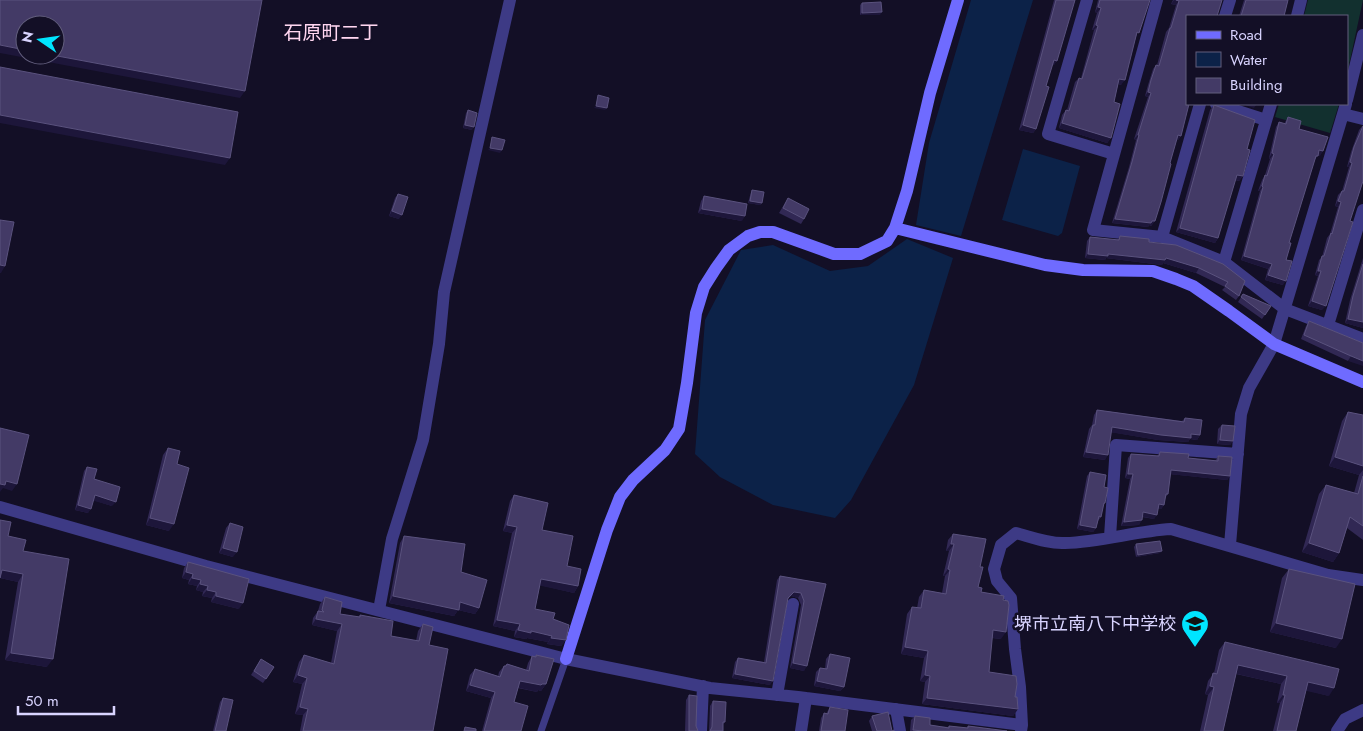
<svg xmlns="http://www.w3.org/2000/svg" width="1363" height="731" font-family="Jost,'Noto Sans JP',sans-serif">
  <rect width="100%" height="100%" fill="#130f26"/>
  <path fill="#12302f" d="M 1308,0 L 1363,0 L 1347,74 L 1347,16 L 1304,16 Z
    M 1279,104 L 1339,104 L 1330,133 L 1275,117 Z"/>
  <path fill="#0c2248" d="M 971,0 L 1033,0 L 961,236 L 916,225 L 929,143 Z
    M 1023,149 L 1080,166 L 1062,233 L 1058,236 L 1002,220 Z
    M 907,239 L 953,258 L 914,385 L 851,500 L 835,518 L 773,505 L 720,477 L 695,454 L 705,320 L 741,250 L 773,245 L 830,271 L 868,266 Z"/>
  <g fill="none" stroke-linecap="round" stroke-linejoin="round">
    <path stroke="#3d3a85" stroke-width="7" d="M 541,731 L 566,659"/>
    <path stroke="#3d3a85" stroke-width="12" d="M 1087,0 L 1048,134 L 1114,154
      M 1157,0 L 1093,230 L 1162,237 L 1224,262 L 1285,309 L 1363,339
      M 1225,16 L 1230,0
      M 1297,16 L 1301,0
      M 1347,100 L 1363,35
      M 1216,104 L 1266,120
      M 1343,114 L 1363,119
      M 1162,237 L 1200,104
      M 1224,262 L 1271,104
      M 1328,325 L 1363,210
      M 0,507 L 206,566 L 566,659 L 710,688 L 798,697 L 1022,725 L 1021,731
      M 1110,537 L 1116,445 L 1238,454
      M 1230,545 L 1241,414 L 1249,388 L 1274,344 L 1346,104
      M 379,610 L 392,539 L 423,440 L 439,344 L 444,292 L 510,0
      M 777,695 L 793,604
      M 896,709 L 900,731
      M 1022,725 L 1020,687 L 1015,649 L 1011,598 L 997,581 L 994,569 L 1001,545 L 1016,533 C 1031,537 1049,544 1065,543 C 1101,542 1136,531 1171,529 L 1328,575 L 1363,580
      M 701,731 L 703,686
      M 801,731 L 806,698
      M 1337,731 L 1345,719 L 1363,710"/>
    <path stroke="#6f6bff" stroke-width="12" d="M 895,228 L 1045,265 L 1083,270 L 1153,271 L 1176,279 L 1193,286 L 1229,311 L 1274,344 L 1363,382
      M 566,659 L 607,530 L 620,497 L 633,480 L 665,450 L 679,429 L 687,383 L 696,313 L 704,287 L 716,268 L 729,250 L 748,236 L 760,232 L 773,232 L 834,254 L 860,254 L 887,241 L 895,228 L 907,191 L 930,93 L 958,0"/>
  </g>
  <path fill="#312854" d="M 1054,0 L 1075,0 L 1054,65 L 1052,65 L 1046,86 L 1036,129 L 1033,133 L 1019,130 Z
    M 1098,0 L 1150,0 L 1136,37 L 1121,85 L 1118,84 L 1114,102 L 1111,138 L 1107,143 L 1059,128 L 1062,115 L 1066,110 L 1067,110 L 1075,82 L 1079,78 L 1081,78 L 1094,30 L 1092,30 L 1097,13 L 1095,12 Z
    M 1173,0 L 1222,0 L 1187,16 L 1181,136 L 1178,140 L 1176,140 L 1170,163 L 1155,221 L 1151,226 L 1149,225 L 1148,227 L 1112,223 L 1129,167 L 1136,140 L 1134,139 L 1148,97 L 1145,96 L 1148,85 L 1153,69 L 1156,65 L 1157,65 L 1166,32 L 1169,28 L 1176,5 L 1171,4 Z
    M 1244,0 L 1288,0 L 1284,16 L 1239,16 Z
    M 862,3 L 880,15 L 860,15 L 860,5 Z
    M 1214,105 L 1247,149 L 1243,176 L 1239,181 L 1235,180 L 1218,238 L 1215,243 L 1176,232 L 1210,110 Z
    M 468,110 L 472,130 L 463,128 L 466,113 Z
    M 1288,117 L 1299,129 L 1320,156 L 1318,155 L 1314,161 L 1289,243 L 1283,285 L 1265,280 L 1268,269 L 1241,260 L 1260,191 L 1258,191 L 1262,180 L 1265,175 L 1270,159 L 1269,158 L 1276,127 L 1279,122 L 1284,124 Z
    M 1363,125 L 1322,310 L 1308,306 L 1318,276 L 1315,275 L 1319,260 L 1322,257 L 1327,238 L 1330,234 L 1338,207 L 1335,206 L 1338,195 L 1342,191 L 1349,167 L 1347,167 L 1351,152 L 1359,130 Z
    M 752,190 L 762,203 L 760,205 L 748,203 L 751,192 Z
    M 398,194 L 399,219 L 389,216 L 395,198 Z
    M 704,196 L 742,221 L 698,213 L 701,201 Z
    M 788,198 L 804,219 L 801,224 L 779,213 Z
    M 1120,236 L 1149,242 L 1223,264 L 1239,296 L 1236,300 L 1222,290 L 1225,287 L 1196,273 L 1163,263 L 1162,265 L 1106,258 L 1105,260 L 1085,258 L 1087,241 L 1090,237 L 1117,240 Z
    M 1363,258 L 1363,328 L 1345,323 L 1350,300 Z
    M 1243,294 L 1271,306 L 1262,319 L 1238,302 Z
    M 1309,321 L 1363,343 L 1348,361 L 1301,339 L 1306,326 Z
    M 1097,410 L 1182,421 L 1185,418 L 1200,435 L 1197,440 L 1190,439 L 1188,442 L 1158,440 L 1111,432 L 1105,460 L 1083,457 L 1089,429 L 1092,425 L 1094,415 Z
    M 1348,412 L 1363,415 L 1363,540 L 1347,528 L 1339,553 L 1333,562 L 1302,552 L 1319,494 L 1326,485 L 1354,493 L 1359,475 L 1329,466 L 1342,421 Z
    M 1222,425 L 1233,441 L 1230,445 L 1217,444 L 1218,429 Z
    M 168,448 L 177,464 L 169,531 L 146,525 L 163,455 Z
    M 1160,452 L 1188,458 L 1215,461 L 1218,456 L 1230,476 L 1227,480 L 1170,474 L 1168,494 L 1165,498 L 1164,505 L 1161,509 L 1158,509 L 1154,519 L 1142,517 L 1139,525 L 1121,526 L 1130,479 L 1125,478 L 1128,458 L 1131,454 L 1157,456 Z
    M 87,467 L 94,479 L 112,506 L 93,500 L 88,513 L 75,510 L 84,471 Z
    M 1090,472 L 1104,487 L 1105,503 L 1103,506 L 1101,517 L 1098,521 L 1096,528 L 1093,532 L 1077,529 L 1087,476 Z
    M 514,495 L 542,530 L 567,566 L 578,586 L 574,593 L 540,585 L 535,609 L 553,619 L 566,640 L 561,646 L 547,644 L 548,642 L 527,638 L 526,639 L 514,637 L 515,631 L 493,626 L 512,533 L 503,531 L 510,501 Z
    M 230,523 L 233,557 L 219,553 L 226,528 Z
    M 953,534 L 980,567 L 978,587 L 981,592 L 1003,600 L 1001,639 L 992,638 L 989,672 L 1015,697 L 1018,709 L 1013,716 L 922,704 L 925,682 L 920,681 L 924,658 L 901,654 L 907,614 L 912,607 L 917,608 L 919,597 L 924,590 L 942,593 L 945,576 L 943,576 L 949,551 L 946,551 L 948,540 Z
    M 8,536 L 23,551 L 47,667 L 5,660 L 18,582 L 0,578 Z
    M 404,536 L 479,608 L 475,614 L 458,610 L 454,616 L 389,603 L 400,543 Z
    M 1136,544 L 1160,553 L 1136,557 L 1134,547 Z
    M 188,562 L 239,609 L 211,602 L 212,598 L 202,596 L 203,592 L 196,590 L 197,586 L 188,584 L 189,580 L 182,578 L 184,568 Z
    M 1289,569 L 1336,648 L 1270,632 L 1282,578 Z
    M 780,576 L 826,584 L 804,671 L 790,668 L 801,605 L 798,598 L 791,596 L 788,599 L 770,685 L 732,678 L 735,662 L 738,658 L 764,662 L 777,580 Z
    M 325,597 L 340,614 L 359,617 L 360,615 L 391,636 L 416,641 L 418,631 L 423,624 L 429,645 L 433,731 L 300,731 L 303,715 L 295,714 L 302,684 L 293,682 L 299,662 L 304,655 L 331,663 L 337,631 L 312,625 L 313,618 L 318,611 L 320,604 Z
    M 1225,642 L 1329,696 L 1306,690 L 1296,731 L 1273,731 L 1280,703 L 1277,703 L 1281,684 L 1236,674 L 1223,731 L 1200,731 L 1208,695 L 1205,694 L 1208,681 L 1214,673 L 1219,650 Z
    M 830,654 L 844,687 L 840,691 L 814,686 L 816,672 L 820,668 L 825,669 L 826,659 Z
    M 536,655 L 546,684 L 541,691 L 538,690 L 537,692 L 518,688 L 514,702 L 521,731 L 482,731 L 491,698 L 466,691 L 470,675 L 475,669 L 498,676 L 499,672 L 504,666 L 505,666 L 507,664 L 526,670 L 528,663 L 532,656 L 535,657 Z
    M 261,659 L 274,667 L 263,683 L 251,675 Z
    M 689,695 L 696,726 L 698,731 L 685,731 L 686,700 Z
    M 223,698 L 226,731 L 213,731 L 220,702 Z
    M 713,701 L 725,722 L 723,724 L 723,731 L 709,731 L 710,706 Z
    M 830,707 L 845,731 L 819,731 L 821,718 L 824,713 L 826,714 Z
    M 872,716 L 892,731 L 894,731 L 872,731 L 869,721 Z
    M 915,716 L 930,725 L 948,727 L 949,726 L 967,728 L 968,726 L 1007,731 L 910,731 L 911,720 Z"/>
  <path fill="#1d163a" d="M 1174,0 L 1179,1 L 1176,5 L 1171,4 Z
    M 1098,7 L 1101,8 L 1097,13 L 1095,12 Z
    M 882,12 L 880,15 L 860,15 L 862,13 Z
    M 1096,25 L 1098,26 L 1094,30 L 1092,30 Z
    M 0,45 L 25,50 L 25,55 L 52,55 L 245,91 L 240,98 L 0,53 Z
    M 1054,60 L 1057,61 L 1054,65 L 1050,64 Z
    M 1119,79 L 1125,80 L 1121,85 L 1116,83 Z
    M 1148,92 L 1151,93 L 1148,97 L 1145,96 Z
    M 1242,104 L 1257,104 L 1254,108 Z
    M 596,106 L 607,108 L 605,110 L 594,108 Z
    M 0,115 L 230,158 L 225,165 L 0,123 Z
    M 1062,123 L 1111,138 L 1107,143 L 1059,128 Z
    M 465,125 L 474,127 L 472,130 L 463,128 Z
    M 1023,125 L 1036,129 L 1033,133 L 1019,130 Z
    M 1138,135 L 1139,135 L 1136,140 L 1134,139 Z
    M 1178,135 L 1181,136 L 1178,140 L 1175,140 Z
    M 490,148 L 502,150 L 500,153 L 488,150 Z
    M 1319,150 L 1323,151 L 1320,156 L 1316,155 Z
    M 1272,153 L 1274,154 L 1270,159 L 1269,158 Z
    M 1350,162 L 1352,163 L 1349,167 L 1347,167 Z
    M 1237,175 L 1243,176 L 1239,181 L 1234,179 Z
    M 1262,186 L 1263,187 L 1260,191 L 1258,191 Z
    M 750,201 L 762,203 L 760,205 L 748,203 Z
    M 1338,201 L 1341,202 L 1338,207 L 1335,206 Z
    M 702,209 L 745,216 L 742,221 L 698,213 Z
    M 392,211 L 402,215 L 399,219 L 389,216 Z
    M 1115,219 L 1152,221 L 1155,221 L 1151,226 L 1149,225 L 1148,227 L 1112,223 Z
    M 1180,228 L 1218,238 L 1215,243 L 1176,232 Z
    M 1088,254 L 1108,254 L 1166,258 L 1199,268 L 1196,273 L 1163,263 L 1162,265 L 1106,258 L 1105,260 L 1085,258 Z
    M 1244,256 L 1272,264 L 1268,269 L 1241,260 Z
    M 0,265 L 5,266 L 1,273 L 0,273 Z
    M 1318,271 L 1321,271 L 1318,276 L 1315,275 Z
    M 1268,275 L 1286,281 L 1283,285 L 1265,280 Z
    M 1312,301 L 1326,306 L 1322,310 L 1308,306 Z
    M 1348,319 L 1363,322 L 1363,328 L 1345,323 Z
    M 1351,356 L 1363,361 L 1363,366 L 1348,361 Z
    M 1112,427 L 1191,434 L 1200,435 L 1197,440 L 1190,439 L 1188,442 L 1158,440 L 1109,432 Z
    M 1220,440 L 1233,441 L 1230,445 L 1217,444 Z
    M 1086,452 L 1108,455 L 1105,460 L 1083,457 Z
    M 1335,457 L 1363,466 L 1363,470 L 1359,475 L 1329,466 Z
    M 1171,470 L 1230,476 L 1227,480 L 1168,474 Z
    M 1128,474 L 1133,474 L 1130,479 L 1125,478 Z
    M 6,481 L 17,484 L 12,491 L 3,488 L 0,492 L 0,484 Z
    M 95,495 L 116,502 L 112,506 L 91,500 Z
    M 1159,504 L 1164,505 L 1161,509 L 1156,509 Z
    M 78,505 L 91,509 L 88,513 L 75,510 Z
    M 1143,512 L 1157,515 L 1154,519 L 1140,516 Z
    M 150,518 L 174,524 L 169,531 L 146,525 Z
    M 1142,520 L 1139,525 L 1121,526 L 1124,522 Z
    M 507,525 L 517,527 L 512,533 L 503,531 Z
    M 1080,525 L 1096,528 L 1093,532 L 1077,529 Z
    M 1309,543 L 1339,553 L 1333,562 L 1302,552 Z
    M 951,544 L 954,544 L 949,551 L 946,551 Z
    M 223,548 L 237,552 L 233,557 L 219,553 Z
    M 1162,551 L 1160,553 L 1136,557 L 1138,555 Z
    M 948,569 L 950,570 L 945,576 L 943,576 Z
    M 2,570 L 23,574 L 18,582 L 0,578 Z
    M 186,572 L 193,574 L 189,580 L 182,578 Z
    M 192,578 L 201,580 L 197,586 L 188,584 Z
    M 541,579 L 578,586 L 574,593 L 537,585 Z
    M 200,584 L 208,586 L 203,592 L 196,590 Z
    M 207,590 L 216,592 L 212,598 L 202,596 Z
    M 794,592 L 801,593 L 798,598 L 791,596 L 785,603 Z
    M 216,596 L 243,603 L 239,609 L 211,602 Z
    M 393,596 L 460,602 L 479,608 L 475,614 L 458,610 L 454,616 L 389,603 Z
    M 316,619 L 342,624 L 337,631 L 312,625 Z
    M 497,620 L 520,624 L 515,631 L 493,626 Z
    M 1276,623 L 1342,639 L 1336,648 L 1270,632 Z
    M 518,630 L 531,631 L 552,636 L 548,642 L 527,638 L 526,639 L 514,637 Z
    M 993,630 L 1006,632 L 1001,639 L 988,637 Z
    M 551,638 L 566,640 L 561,646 L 547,644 Z
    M 905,647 L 928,651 L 924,658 L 901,654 Z
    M 11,653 L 53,659 L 47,667 L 5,660 Z
    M 793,663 L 807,666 L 804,671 L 790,668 Z
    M 1238,665 L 1287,676 L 1281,684 L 1233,673 Z
    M 735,674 L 773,681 L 770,685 L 732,678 Z
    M 298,675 L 307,678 L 302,684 L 293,682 Z
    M 925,675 L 930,676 L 925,682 L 920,681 Z
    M 520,681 L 546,684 L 541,691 L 538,690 L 537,692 L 516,687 Z
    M 817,681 L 844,687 L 840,691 L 814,686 Z
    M 1308,682 L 1334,688 L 1329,696 L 1302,690 Z
    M 470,685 L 495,692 L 491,698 L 466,691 Z
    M 1210,686 L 1214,687 L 1208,695 L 1205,694 Z
    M 1283,695 L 1285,695 L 1280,703 L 1277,703 Z
    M 927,698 L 1018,709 L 1013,716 L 922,704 Z
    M 300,707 L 308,709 L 303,715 L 295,714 Z"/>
  <path fill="#433a66" stroke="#5a527e" d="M 0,0 L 262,0 L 245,91 L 52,55 L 55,55 L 55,25 L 25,25 L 25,50 L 0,45 Z
    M 1056,0 L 1075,0 L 1057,61 L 1054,60 L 1046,86 L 1049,87 L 1036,129 L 1023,125 Z
    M 1100,0 L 1150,0 L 1139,33 L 1137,32 L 1125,80 L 1119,79 L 1114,102 L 1120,104 L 1111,138 L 1062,123 L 1066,110 L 1069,111 L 1079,78 L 1082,79 L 1098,26 L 1096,25 L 1101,8 L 1098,7 Z
    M 1176,0 L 1222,0 L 1217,16 L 1187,16 L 1187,104 L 1189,104 L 1181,136 L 1178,135 L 1170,163 L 1171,164 L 1161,202 L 1155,221 L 1152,221 L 1151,223 L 1115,219 L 1132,162 L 1139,135 L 1138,135 L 1151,93 L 1148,92 L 1151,80 L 1156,65 L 1159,66 L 1170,28 L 1171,28 L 1179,1 Z
    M 1246,0 L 1288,0 L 1284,16 L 1241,16 Z
    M 881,2 L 882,12 L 862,13 L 862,3 Z
    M 0,67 L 238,112 L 230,158 L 0,115 Z
    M 598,95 L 609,98 L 607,108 L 596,106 Z
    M 1214,105 L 1255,120 L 1247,149 L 1250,150 L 1243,176 L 1237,175 L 1218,238 L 1180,228 Z
    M 468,110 L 477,113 L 474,127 L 465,125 Z
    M 1288,117 L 1301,121 L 1299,129 L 1328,137 L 1323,151 L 1319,150 L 1318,156 L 1316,156 L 1289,243 L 1291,243 L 1286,260 L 1292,261 L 1286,281 L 1268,275 L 1272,264 L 1244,256 L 1263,187 L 1262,186 L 1265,175 L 1267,176 L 1274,154 L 1272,153 L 1279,122 L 1286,124 Z
    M 1363,126 L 1363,181 L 1350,221 L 1353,222 L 1326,306 L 1312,301 L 1321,271 L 1318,271 L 1322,256 L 1324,256 L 1331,233 L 1332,234 L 1341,202 L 1338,201 L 1342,191 L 1344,191 L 1352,163 L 1350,162 L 1354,147 Z
    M 492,137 L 505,140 L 502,150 L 490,148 Z
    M 752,190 L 764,192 L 762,203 L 750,201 Z
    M 398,194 L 408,197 L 402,215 L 392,211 Z
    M 704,196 L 747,204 L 745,216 L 702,209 Z
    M 788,198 L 809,209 L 804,219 L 783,208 Z
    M 0,220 L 14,222 L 5,266 L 0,265 Z
    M 1120,236 L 1149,239 L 1149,242 L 1176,245 L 1223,264 L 1245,281 L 1239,296 L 1225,286 L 1228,282 L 1199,268 L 1166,258 L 1165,260 L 1108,254 L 1108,256 L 1088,254 L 1090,237 L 1119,240 Z
    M 1363,264 L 1363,322 L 1348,319 L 1353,296 Z
    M 1243,294 L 1271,306 L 1265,315 L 1241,297 Z
    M 1309,321 L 1363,343 L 1363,361 L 1351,356 L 1304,335 Z
    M 1097,410 L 1184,422 L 1185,418 L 1202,420 L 1200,435 L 1191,434 L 1191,438 L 1161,435 L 1112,427 L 1108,455 L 1086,452 L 1093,425 L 1095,425 Z
    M 1348,412 L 1363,415 L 1363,466 L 1335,457 Z
    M 1222,425 L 1235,426 L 1233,441 L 1220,440 Z
    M 0,428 L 29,435 L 17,484 L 6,481 L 5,485 L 0,484 Z
    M 168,448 L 180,451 L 177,464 L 189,468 L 174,524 L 150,518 Z
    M 1160,452 L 1189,454 L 1188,458 L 1218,461 L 1218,456 L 1232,457 L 1230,476 L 1171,470 L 1168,494 L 1166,494 L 1164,505 L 1159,504 L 1157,515 L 1143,512 L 1142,520 L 1124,522 L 1133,474 L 1128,474 L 1131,454 L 1159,456 Z
    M 87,467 L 97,469 L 94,479 L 120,487 L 116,502 L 95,495 L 91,509 L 78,505 Z
    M 1090,472 L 1106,475 L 1104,487 L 1108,488 L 1105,503 L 1104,503 L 1101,517 L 1099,516 L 1096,528 L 1080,525 Z
    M 1363,476 L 1363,526 L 1350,517 L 1339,553 L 1309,543 L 1326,485 L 1358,494 Z
    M 514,495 L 548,503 L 542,530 L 573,536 L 567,566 L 581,569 L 578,586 L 541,579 L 535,609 L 555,613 L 553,619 L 569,625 L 566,640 L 551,638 L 552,636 L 531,631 L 531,633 L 518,630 L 520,624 L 497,620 L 517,527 L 507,525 Z
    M 0,520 L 11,522 L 8,536 L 26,540 L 23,551 L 69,559 L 53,659 L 11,653 L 23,574 L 2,570 L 0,578 Z
    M 230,523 L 243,527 L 237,552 L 223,548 Z
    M 953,534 L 986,539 L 980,567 L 983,567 L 978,587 L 982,588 L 981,592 L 1004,596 L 1003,600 L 1008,601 L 1009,605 L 1006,632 L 993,630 L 989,672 L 1016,676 L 1017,684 L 1015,697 L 1017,697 L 1018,709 L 927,698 L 930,676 L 925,675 L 928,651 L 905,647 L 912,607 L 921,608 L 924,590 L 946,594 L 950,570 L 948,569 L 954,544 L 951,544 Z
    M 404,536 L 465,544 L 461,572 L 487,580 L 479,608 L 460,602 L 459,610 L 393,596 Z
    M 1160,541 L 1162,551 L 1138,555 L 1136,544 Z
    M 188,562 L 249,579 L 243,603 L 216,596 L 216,592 L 207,590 L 208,586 L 200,584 L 201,580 L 192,578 L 193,574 L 186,572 Z
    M 1289,569 L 1355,584 L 1342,639 L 1276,623 Z
    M 780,576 L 826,584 L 807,666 L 793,663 L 804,601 L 801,593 L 794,592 L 788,598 L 773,681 L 735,674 L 738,658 L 766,663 Z
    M 325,597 L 342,602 L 340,614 L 360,617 L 360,615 L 393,621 L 391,636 L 419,641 L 423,624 L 433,627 L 429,645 L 448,649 L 433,731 L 303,731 L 308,709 L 300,707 L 307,678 L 298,675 L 304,655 L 334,664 L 342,624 L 316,619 L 318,611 L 324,612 L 322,610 Z
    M 1225,642 L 1339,669 L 1334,688 L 1308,682 L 1296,731 L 1277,731 L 1285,695 L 1283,695 L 1287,676 L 1238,665 L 1223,731 L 1204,731 L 1214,687 L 1210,686 L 1213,673 L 1217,674 Z
    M 830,654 L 850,658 L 844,687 L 817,681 L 820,668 L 827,669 Z
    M 536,655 L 554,659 L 546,684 L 542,684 L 541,685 L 520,681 L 514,702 L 528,706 L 521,731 L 484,731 L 495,692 L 470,685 L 475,669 L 500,677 L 504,666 L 506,666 L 507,664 L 529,671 L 532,656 L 536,657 Z
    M 261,659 L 274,667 L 266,679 L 254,671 Z
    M 689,695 L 697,696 L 696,726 L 698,731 L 689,731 Z
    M 223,698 L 233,700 L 226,731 L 215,731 Z
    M 713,701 L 726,702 L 725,722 L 723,722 L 723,731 L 710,731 L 712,727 Z
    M 830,707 L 848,710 L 845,731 L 821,731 L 824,713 L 828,714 Z
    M 888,712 L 892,731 L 894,730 L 894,731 L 877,731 L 872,716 Z
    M 915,716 L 930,718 L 930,725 L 949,728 L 949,726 L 968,728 L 968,726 L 1007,731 L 923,731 L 913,730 Z
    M 465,727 L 476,729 L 476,731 L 464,731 Z"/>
  <defs>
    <symbol id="school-pin" viewBox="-11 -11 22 30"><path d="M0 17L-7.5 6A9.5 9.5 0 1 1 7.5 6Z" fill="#00e5ff" stroke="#130f26"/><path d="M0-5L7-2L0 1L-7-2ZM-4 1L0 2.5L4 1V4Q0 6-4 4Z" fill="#111"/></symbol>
  </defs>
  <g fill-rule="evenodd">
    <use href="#school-pin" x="1179" y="608" width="32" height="43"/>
  </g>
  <g text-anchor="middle" stroke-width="5" stroke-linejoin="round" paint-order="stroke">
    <g font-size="18" fill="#d9d4ff" stroke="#130f26" text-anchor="end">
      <text x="1176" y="630">堺市立南八下中学校</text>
    </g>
    <g font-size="19" fill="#ffd6f0" stroke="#130f26">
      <text x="331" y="39">石原町二丁</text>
    </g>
  </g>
  <rect x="1186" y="15" width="162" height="90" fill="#130f26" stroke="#625e7d"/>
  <rect x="1196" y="31" width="25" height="8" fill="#6f6bff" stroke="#625e7d"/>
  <text x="1230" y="40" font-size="15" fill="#d9d4ff">Road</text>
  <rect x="1196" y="52" width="25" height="15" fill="#0c2248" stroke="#625e7d"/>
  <text x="1230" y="65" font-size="15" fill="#d9d4ff">Water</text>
  <rect x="1196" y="78" width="25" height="15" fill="#433a66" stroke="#625e7d"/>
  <text x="1230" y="90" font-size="15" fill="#d9d4ff">Building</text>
  <g transform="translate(40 40) rotate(283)"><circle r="24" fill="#130f26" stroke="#625e7d"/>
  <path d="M0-4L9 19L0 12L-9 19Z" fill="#00e5ff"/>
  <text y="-8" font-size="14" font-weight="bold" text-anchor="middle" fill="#d9d4ff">N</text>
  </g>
  <path d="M18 706v8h96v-8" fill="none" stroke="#d9d4ff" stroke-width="2.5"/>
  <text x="25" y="706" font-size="15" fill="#d9d4ff" stroke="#130f26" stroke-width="4" paint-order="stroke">50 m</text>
</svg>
